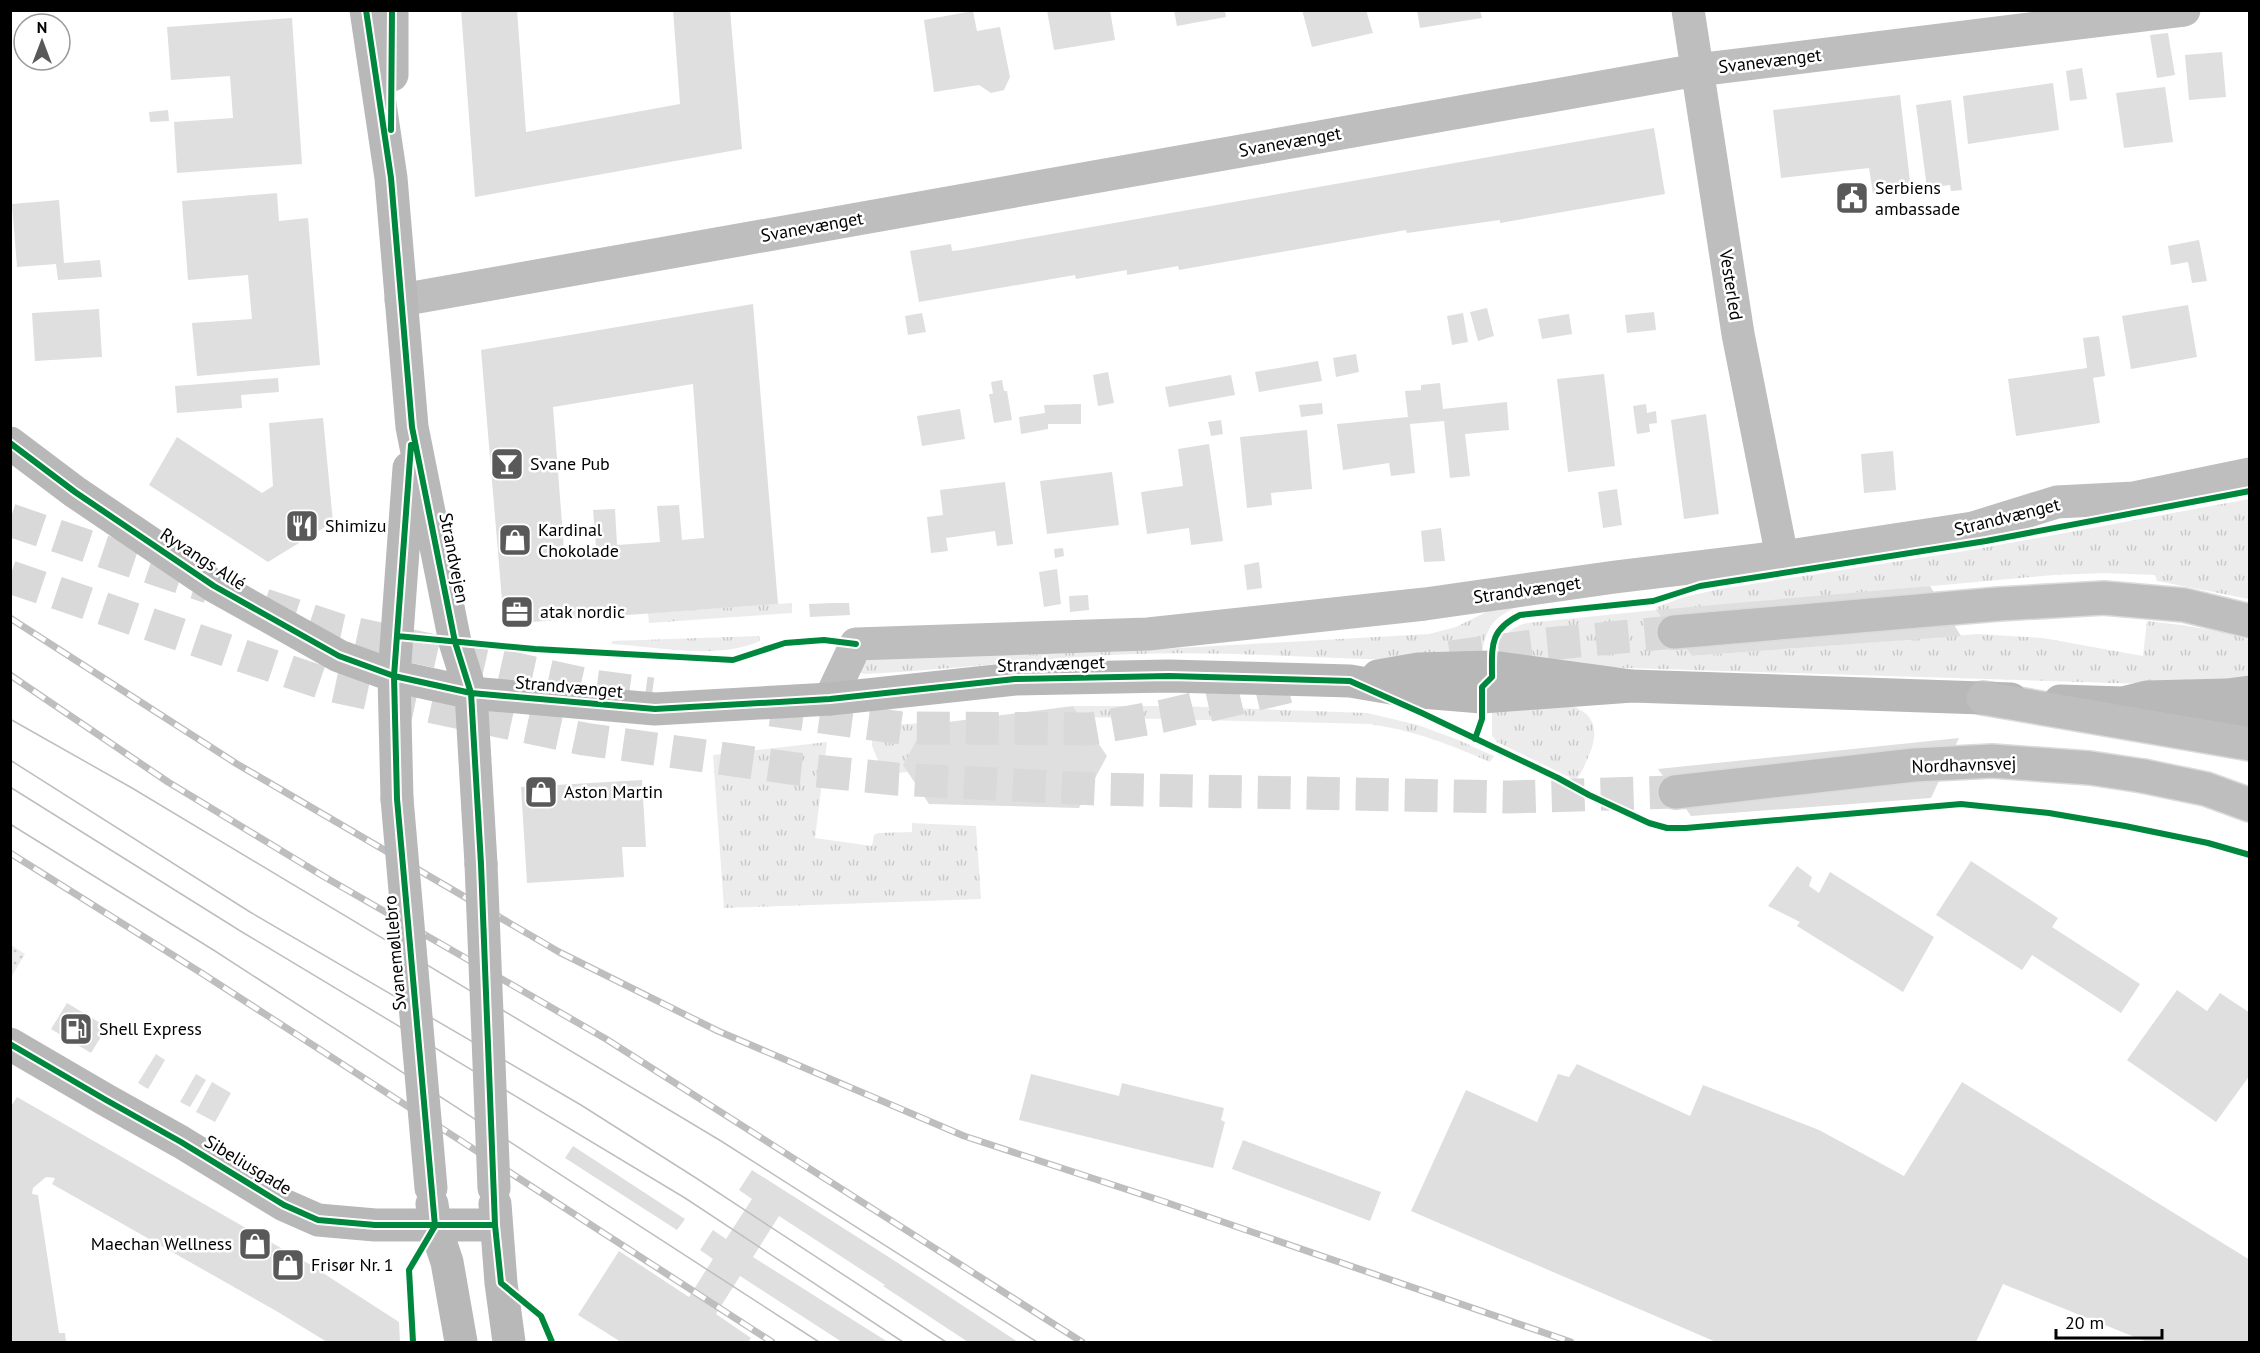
<svg xmlns="http://www.w3.org/2000/svg" width="2260" height="1353" font-family="'PT Sans',sans-serif">
  <defs>
    <pattern id="grass-tufts" width="24" height="20" patternUnits="userSpaceOnUse" patternTransform="scale(1.5)"><rect width="24" height="20" fill="#ececec"/><path d="M3 7l-1-3M5 7V3M7 7l1-3M15 17l-1-3M17 17v-4M19 17l1-3" fill="none" stroke="#c9c9c9"/></pattern>
    <pattern id="park-dots" width="8" height="8" patternUnits="userSpaceOnUse" patternTransform="scale(1.5)"><rect width="8" height="8" fill="#ececec"/><path d="M2 2h.1M6 6h.1" fill="none" stroke="#c9c9c9" stroke-width="1.8" stroke-linecap="round"/></pattern>
  </defs>
  <rect width="100%" height="100%" fill="#fff"/>
  <path fill="url(#grass-tufts)" d="M 2249,499 L 2249,599 L 2157,581 L 2155,575 L 2104,573 L 2054,575 L 1657,611 L 1692,656 L 1978,634 L 2043,638 L 2143,656 L 2147,621 C 2181,625 2217,629 2249,640 L 2249,678 L 2168,684 L 2112,683 L 1597,667 L 1501,658 C 1501,638 1507,628 1527,623 L 1656,610 L 1657,607 L 1684,597 L 1720,589 L 1977,549 Z
    M 792,603 L 792,613 L 649,623 L 648,613 Z
    M 1517,607 C 1491,618 1486,630 1481,657 C 1453,658 1424,661 1395,660 C 1309,658 1223,651 1136,654 C 1045,657 956,670 865,674 L 861,673 L 860,670 L 868,659 L 1107,652 L 1429,634 L 1456,627 L 1488,611 Z
    M 759,636 L 760,641 C 718,660 658,647 612,644 L 612,641 Z
    M 1073,706 L 1179,706 L 1367,713 L 1418,725 L 1456,739 L 1494,756 L 1490,762 C 1449,744 1415,731 1370,724 L 1080,717 Z
    M 1572,706 C 1601,716 1597,740 1586,762 C 1583,769 1581,774 1576,779 L 1573,779 L 1497,742 L 1492,736 L 1492,707 Z
    M 923,723 L 925,725 L 904,765 L 908,772 L 884,774 L 872,746 L 873,726 Z
    M 827,742 L 815,838 L 872,846 L 874,835 L 878,833 L 912,832 L 912,823 L 976,826 L 981,899 L 724,908 L 713,755 Z"/>
  <path fill="url(#park-dots)" d="M 11,945 L 25,954 L 11,978 Z"/>
  <path fill="#dfdfdf" fill-rule="evenodd" d="M 461,10 L 517,10 L 526,132 L 680,104 L 673,10 L 730,10 L 742,149 L 475,197 Z
    M 1047,10 L 1110,10 L 1115,40 L 1054,50 Z
    M 1174,10 L 1225,10 L 1226,17 L 1177,26 Z
    M 1302,10 L 1366,10 L 1373,33 L 1312,47 Z
    M 1417,10 L 1480,10 L 1482,18 L 1420,28 Z
    M 973,11 L 977,31 L 1000,27 L 1010,77 L 1004,90 L 991,93 L 979,85 L 934,92 L 924,20 Z
    M 292,18 L 302,164 L 177,173 L 174,122 L 233,118 L 230,76 L 171,80 L 167,27 Z
    M 2168,33 L 2175,75 L 2157,78 L 2150,35 Z
    M 2222,52 L 2226,97 L 2189,100 L 2185,55 Z
    M 2082,68 L 2087,99 L 2070,101 L 2066,71 Z
    M 2053,83 L 2059,130 L 1968,144 L 1963,96 Z
    M 2165,87 L 2173,142 L 2124,148 L 2116,93 Z
    M 1900,95 L 1911,190 L 1873,194 L 1869,168 L 1781,178 L 1773,110 Z
    M 1951,100 L 1962,190 L 1951,191 L 1950,185 L 1927,188 L 1916,105 Z
    M 168,110 L 169,121 L 150,122 L 149,112 Z
    M 1654,128 L 1665,194 L 1500,223 L 1500,220 L 1407,233 L 1406,230 L 1179,270 L 1178,266 L 1127,275 L 1127,270 L 1076,279 L 1075,275 L 919,302 L 910,251 L 951,244 L 952,251 L 961,250 Z
    M 277,193 L 279,221 L 308,218 L 320,365 L 197,376 L 192,323 L 252,319 L 248,275 L 188,280 L 182,201 Z
    M 59,200 L 64,263 L 100,260 L 102,277 L 58,280 L 56,264 L 17,267 L 12,204 Z
    M 2199,240 L 2207,281 L 2192,283 L 2188,262 L 2171,265 L 2168,246 Z
    M 753,304 L 778,604 L 504,624 L 481,350 ZM 693,384 L 704,538 L 682,540 L 679,505 L 657,506 L 660,542 L 617,545 L 615,509 L 593,510 L 596,547 L 564,549 L 553,407 Z
    M 2188,305 L 2197,357 L 2131,369 L 2122,316 Z
    M 1487,308 L 1494,336 L 1478,341 L 1470,312 Z
    M 99,309 L 102,357 L 35,361 L 32,313 Z
    M 1654,312 L 1656,330 L 1627,333 L 1625,315 Z
    M 922,313 L 926,332 L 908,335 L 905,316 Z
    M 1463,313 L 1468,342 L 1452,345 L 1447,316 Z
    M 1569,314 L 1572,334 L 1542,339 L 1538,319 Z
    M 2099,336 L 2105,376 L 2093,378 L 2100,423 L 2016,436 L 2008,379 L 2087,368 L 2083,338 Z
    M 1356,354 L 1359,372 L 1336,377 L 1333,358 Z
    M 1318,361 L 1322,381 L 1259,392 L 1255,372 Z
    M 1108,372 L 1114,403 L 1098,406 L 1093,375 Z
    M 1604,374 L 1615,466 L 1568,472 L 1557,379 Z
    M 1231,375 L 1235,395 L 1169,407 L 1165,387 Z
    M 278,378 L 279,392 L 241,395 L 242,408 L 177,413 L 175,386 Z
    M 1002,380 L 1004,391 L 1007,391 L 1012,420 L 994,423 L 989,394 L 993,394 L 991,382 Z
    M 1440,383 L 1443,409 L 1507,402 L 1509,430 L 1465,434 L 1470,476 L 1450,478 L 1444,421 L 1410,424 L 1415,473 L 1391,476 L 1389,463 L 1343,470 L 1337,424 L 1408,417 L 1405,391 L 1421,390 L 1421,385 Z
    M 1322,403 L 1323,414 L 1301,417 L 1299,405 Z
    M 1081,404 L 1081,424 L 1048,424 L 1048,429 L 1021,434 L 1019,417 L 1045,413 L 1044,405 Z
    M 1646,404 L 1647,413 L 1656,411 L 1657,423 L 1649,424 L 1650,432 L 1637,434 L 1633,406 Z
    M 960,409 L 965,439 L 922,446 L 917,416 Z
    M 1706,414 L 1719,514 L 1684,519 L 1671,420 Z
    M 323,418 L 333,522 L 268,562 L 149,485 L 177,437 L 262,493 L 273,486 L 269,423 Z
    M 1221,420 L 1223,434 L 1211,436 L 1208,422 Z
    M 1307,430 L 1312,489 L 1271,493 L 1272,505 L 1247,508 L 1240,437 Z
    M 1209,444 L 1223,541 L 1191,545 L 1189,528 L 1147,534 L 1141,492 L 1183,486 L 1178,449 Z
    M 1893,451 L 1896,490 L 1864,493 L 1861,454 Z
    M 1112,472 L 1119,525 L 1047,534 L 1040,481 Z
    M 1005,482 L 1013,544 L 997,546 L 995,531 L 946,538 L 948,551 L 931,553 L 927,517 L 943,515 L 940,490 Z
    M 1617,489 L 1622,525 L 1603,528 L 1598,492 Z
    M 1441,528 L 1445,561 L 1424,562 L 1421,531 Z
    M 1063,548 L 1064,556 L 1055,558 L 1054,549 Z
    M 1259,562 L 1262,588 L 1247,590 L 1244,565 Z
    M 1057,569 L 1061,604 L 1044,607 L 1039,572 Z
    M 1930,586 L 1961,636 L 1692,656 L 1656,610 Z
    M 1088,595 L 1089,610 L 1070,612 L 1069,596 Z
    M 832,603 L 849,603 L 850,615 L 810,617 L 809,604 Z
    M 1073,706 L 1107,756 L 1079,808 L 929,804 L 903,765 L 925,725 Z
    M 1959,738 L 1931,798 L 1691,816 L 1658,769 Z
    M 642,780 L 646,847 L 622,847 L 624,877 L 527,883 L 521,787 Z
    M 1971,861 L 2058,918 L 2052,927 L 2140,984 L 2121,1013 L 2032,955 L 2022,970 L 1936,915 Z
    M 1797,866 L 1812,877 L 1809,886 L 1819,893 L 1830,872 L 1934,937 L 1903,992 L 1797,926 L 1800,922 L 1768,906 Z
    M 2177,990 L 2207,1011 L 2220,993 L 2250,1013 L 2250,1075 L 2216,1122 L 2127,1060 Z
    M 67,1003 L 107,1027 L 91,1053 L 51,1029 Z
    M 156,1054 L 165,1060 L 148,1089 L 138,1083 Z
    M 1577,1064 L 1690,1116 L 1703,1085 L 1819,1130 L 1904,1176 L 1962,1082 L 2250,1260 L 2250,1342 L 2147,1342 L 2003,1284 L 1976,1342 L 1716,1342 L 1411,1211 L 1466,1090 L 1537,1122 L 1558,1074 L 1569,1077 Z
    M 196,1074 L 206,1080 L 190,1107 L 180,1102 Z
    M 1031,1074 L 1119,1096 L 1122,1083 L 1224,1108 L 1221,1120 L 1225,1122 L 1213,1168 L 1019,1120 Z
    M 212,1082 L 231,1093 L 215,1122 L 196,1112 Z
    M 17,1097 L 309,1264 L 399,1322 L 400,1342 L 327,1342 L 278,1312 L 52,1184 L 55,1178 L 46,1177 L 33,1188 L 32,1194 L 38,1195 L 59,1333 L 65,1333 L 66,1342 L 10,1342 L 10,1108 Z
    M 1243,1140 L 1381,1192 L 1370,1221 L 1232,1169 Z
    M 573,1146 L 685,1219 L 677,1230 L 565,1158 Z
    M 752,1170 L 898,1263 L 1018,1342 L 968,1342 L 883,1286 L 885,1285 L 779,1216 L 753,1257 L 888,1342 L 842,1342 L 740,1276 L 716,1314 L 751,1338 L 748,1342 L 621,1342 L 578,1315 L 619,1251 L 689,1297 L 713,1259 L 700,1250 L 713,1230 L 726,1239 L 752,1199 L 739,1190 Z"/>
  <g fill="none" stroke-linecap="round" stroke-linejoin="round">
    <path stroke="#d9d9d9" stroke-width="33" stroke-dasharray="33 16" stroke-linecap="butt" d="M 10,520 L 209,587
      M 10,577 L 329,685 L 584,739 L 797,769 L 896,779 L 1095,789 L 1508,797 L 1675,792
      M 264,605 L 339,630 L 593,686 L 652,694
      M 1450,657 L 1547,644 L 1674,632
      M 771,710 L 901,728 L 1089,729 L 1163,716 L 1296,685"/>
    <defs>
      <path id="primary" d="M 1983,698 L 2250,744
        M 2143,776 L 2206,789 L 2250,805"/>
      <path id="highway" d="M 1674,632 L 1999,604 L 2104,598 L 2184,605 L 2250,621
        M 1675,792 L 1914,765 L 1992,761 L 2090,768 L 2143,776"/>
    </defs>
    <use href="#primary" stroke="#dbdbdb" stroke-width="36"/>
    <use href="#highway" stroke="#dbdbdb" stroke-width="36"/>
    <path stroke="#bebebe" stroke-width="33" d="M 1688,10 L 1738,334 L 1782,557
      M 401,300 L 1697,70 L 2184,10
      M 830,699 L 856,644 L 1148,634 L 1425,604 L 1615,577 L 1782,557 L 1973,528 L 2057,502 L 2134,498 L 2250,474"/>
    <path stroke="#b8b8b8" stroke-width="33" d="M 366,10 L 391,178 L 412,427 L 455,642 L 471,693 L 481,864
      M 392,75 L 392,10
      M 10,443 L 75,492 L 214,586 L 339,656 L 394,676 L 471,693 L 655,709 L 830,699 L 1015,679 L 1169,676 L 1350,681 L 1409,691 L 1482,697 L 1632,686
      M 1378,676 L 1418,669 L 1492,667 L 1632,686 L 2011,699
      M 2060,701 L 2123,703 L 2147,697 L 2227,695 L 2250,692
      M 2163,713 L 2206,720 L 2250,720
      M 397,799 L 394,676 L 409,468
      M 10,1044 L 106,1100 L 181,1142 L 284,1205 L 318,1220 L 375,1225 L 495,1225
      M 432,1204 L 435,1226 L 447,1262 L 461,1342
      M 495,1204 L 501,1283 L 509,1342"/>
    <use href="#primary" stroke="#bebebe" stroke-width="33"/>
    <use href="#highway" stroke="#bebebe" stroke-width="33"/>
    <path stroke="#bebebe" stroke-width="1.5" d="M 10,719 L 132,788 L 721,1141 L 1037,1342
      M 10,760 L 250,912 L 581,1105 L 696,1178 L 946,1342
      M 10,787 L 242,932 L 685,1198 L 903,1342
      M 10,824 L 215,951 L 819,1342"/>
    <defs>
      <path id="rail" d="M 10,618 L 237,764 L 559,952 L 718,1031 L 964,1136 L 1165,1202 L 1571,1342
        M 10,675 L 168,782 L 323,876 L 606,1039 L 1082,1342
        M 10,853 L 203,974 L 772,1342"/>
    </defs>
    <use href="#rail" stroke="#bebebe" stroke-width="7"/>
    <use href="#rail" stroke="#fff" stroke-width="4.5" stroke-dasharray="14" stroke-linecap="butt"/>
    <path stroke="#b8b8b8" stroke-width="33" d="M 397,799 L 431,1188
      M 481,864 L 494,1188"/>
    <defs>
      <path id="cycleway" d="M 366,10 L 391,178 L 412,427 L 455,642 L 471,693 L 481,864 L 495,1225 L 501,1283 L 541,1316 L 552,1342
        M 391,130 L 392,10
        M 10,443 L 75,492 L 214,586 L 339,656 L 394,676 L 471,693 L 655,709 L 830,699 L 1015,679 L 1169,676 L 1350,681 L 1422,713 L 1558,778 L 1589,795 L 1649,823 L 1667,828 L 1686,828 L 1961,804 L 2049,813 L 2125,826 L 2208,843 L 2250,855
        M 411,445 L 394,676 L 397,799 L 435,1226
        M 397,636 L 535,649 L 733,660 L 785,643 L 824,640 L 856,644
        M 1475,739 L 1482,719 L 1482,687 L 1492,677 C 1492,646 1489,630 1520,615 L 1653,601 L 1700,586 L 1986,541 L 2250,491
        M 10,1044 L 106,1100 L 181,1142 L 284,1205 L 318,1220 L 375,1225 L 495,1225
        M 413,1342 L 409,1270 L 435,1226"/>
    </defs>
    <use href="#cycleway" stroke="#fff" stroke-width="10"/>
    <use href="#cycleway" stroke="#00873e" stroke-width="6"/>
  </g>
  <defs>
    <symbol id="civic-square" viewBox="-11 -11 22 22"><rect x="-9" y="-9" width="18" height="18" rx="4" fill="#595959" stroke="#fff"/><path d="M-.6-6.5H3V-4.5H.6V-3L4-1V1h2V6H-6V1h2V-1L-.6-3ZM-1.2 2.5V6h2.4V2.5Z" fill="#fff"/></symbol>
    <symbol id="bar-square" viewBox="-11 -11 22 22"><rect x="-9" y="-9" width="18" height="18" rx="4" fill="#595959" stroke="#fff"/><path d="M-6-5H6L.8 .8V4.5H3.5V6h-7V4.5H-.8V.8Z" fill="#fff"/></symbol>
    <symbol id="restaurant-square" viewBox="-11 -11 22 22"><rect x="-9" y="-9" width="18" height="18" rx="4" fill="#595959" stroke="#fff"/><path d="M-5-6h1v4h1v-4h1v4h1v-4h1v5L-1.5 .5V6h-2V.5L-5-1ZM5-6V6H3V1.5H1.5Q1.5-4 5-6Z" fill="#fff"/></symbol>
    <symbol id="shop-square" viewBox="-11 -11 22 22"><rect x="-9" y="-9" width="18" height="18" rx="4" fill="#595959" stroke="#fff"/><path d="M-5-2.5h2.3a2.7 3.5 0 0 1 5.4 0H5L5.5 6h-11ZM-1.5-2.5h3a1.5 2.3 0 0 0-3 0Z" fill="#fff"/></symbol>
    <symbol id="office-square" viewBox="-11 -11 22 22"><rect x="-9" y="-9" width="18" height="18" rx="4" fill="#595959" stroke="#fff"/><path d="M-6-3h4V-5.5h4V-3h4V5H-6ZM-1-4.5V-3h2v-1.5ZM-6 0V1H6V0Z" fill="#fff"/></symbol>
    <symbol id="fuel-square" viewBox="-11 -11 22 22"><rect x="-9" y="-9" width="18" height="18" rx="4" fill="#595959" stroke="#fff"/><path d="M-5.5-6h7V0h2V4h1.3V-2.5L3-4.5l.8-.8L6-3V5H2.5V1h-1V6h-7ZM-4.2-4.7v3.2H.2V-4.7Z" fill="#fff"/></symbol>
  </defs>
  <g fill-rule="evenodd">
    <use href="#civic-square" x="1833" y="179" width="38" height="38"/>
    <use href="#bar-square" x="488" y="445" width="38" height="38"/>
    <use href="#restaurant-square" x="283" y="507" width="38" height="38"/>
    <use href="#shop-square" x="496" y="521" width="38" height="38"/>
    <use href="#office-square" x="498" y="593" width="38" height="38"/>
    <use href="#shop-square" x="522" y="773" width="38" height="38"/>
    <use href="#fuel-square" x="57" y="1010" width="38" height="38"/>
    <use href="#shop-square" x="236" y="1225" width="38" height="38"/>
    <use href="#shop-square" x="269" y="1246" width="38" height="38"/>
  </g>
  <g text-anchor="middle" stroke-width="5" stroke-linejoin="round" paint-order="stroke">
    <g font-size="18" fill="#000" stroke="#fff">
      <text transform="translate(1770 61) rotate(-7)" y="6">Svanevænget</text>
      <text transform="translate(1290 142) rotate(-10)" y="6">Svanevænget</text>
      <text transform="translate(812 227) rotate(-10)" y="6">Svanevænget</text>
      <text transform="translate(1731 285) rotate(81)" y="6">Vesterled</text>
      <text transform="translate(2007 517) rotate(-14)" y="6">Strandvænget</text>
      <text transform="translate(454 558) rotate(79)" y="6">Strandvejen</text>
      <text transform="translate(203 559) rotate(33)" y="6">Ryvangs Allé</text>
      <text transform="translate(1527 590) rotate(-8)" y="6">Strandvænget</text>
      <text transform="translate(1051 664) rotate(-2)" y="6">Strandvænget</text>
      <text transform="translate(569 687) rotate(5)" y="6">Strandvænget</text>
      <text transform="translate(1964 765) rotate(-2)" y="6">Nordhavnsvej</text>
      <text transform="translate(395 953) rotate(-95)" y="6">Svanemøllebro</text>
      <text transform="translate(248 1165) rotate(31)" y="6">Sibeliusgade</text>
    </g>
    <g font-size="18" fill="#000" stroke="#fff" text-anchor="start">
      <text x="1875" y="194">Serbiens<tspan x="1875" dy="21">ambassade</tspan></text>
      <text x="530" y="470">Svane Pub</text>
      <text x="325" y="532">Shimizu</text>
      <text x="538" y="536">Kardinal<tspan x="538" dy="21">Chokolade</tspan></text>
      <text x="540" y="618">atak nordic</text>
      <text x="564" y="798">Aston Martin</text>
      <text x="99" y="1035">Shell Express</text>
      <text x="232" y="1250" text-anchor="end">Maechan Wellness</text>
      <text x="311" y="1271">Frisør Nr. 1</text>
    </g>
  </g>
  <rect width="2260" height="1353" fill="none" stroke="#000000" stroke-width="24"/>
  <g transform="translate(42 42)"><circle r="28" fill="#ffffff" stroke="#999999" stroke-width="1.5"/>
  <path d="M0-4.5L10 22L0 15L-10 22Z" fill="#595959"/>
  <text y="-9" font-size="16" font-weight="bold" text-anchor="middle" fill="#000000">N</text>
  </g>
  <path d="M2056 1329v9h106v-9" fill="none" stroke="#000000" stroke-width="3"/>
  <text x="2065" y="1329" font-size="18" fill="#000000" stroke="#ffffff" stroke-width="4.5" paint-order="stroke">20 m</text>
</svg>
